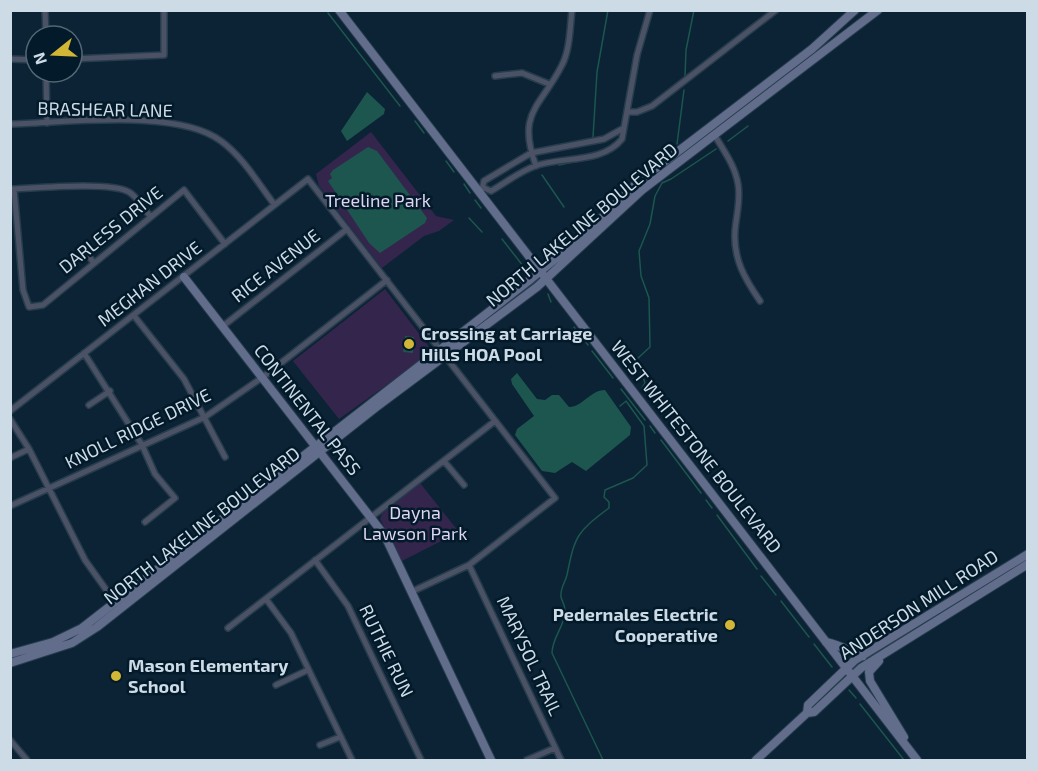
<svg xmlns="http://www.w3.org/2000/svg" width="1038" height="771" font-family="'Exo 2',sans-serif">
  <rect width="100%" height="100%" fill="#0b2334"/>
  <path fill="#34254d" d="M 371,132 L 436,216 L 454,220 L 439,231 L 424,236 L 382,268 L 319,186 L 316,174 Z
    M 385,289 L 433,352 L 339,419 L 293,361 Z
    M 420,483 L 459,532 L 402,561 L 380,519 L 382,514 Z"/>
  <path fill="#1c564f" d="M 367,92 L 385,109 L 384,114 L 347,141 L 341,131 Z
    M 368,147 L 377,151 L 427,218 L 425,223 L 380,253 L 369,243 L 328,181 L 332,178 L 330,174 L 333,170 Z
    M 405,336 L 414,337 L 413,353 L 403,352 Z
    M 517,373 L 537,399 L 545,400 L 552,395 L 559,395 L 569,407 C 583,407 590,390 605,390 L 631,427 L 630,435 L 586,471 L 572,462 L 555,473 L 542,471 L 515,435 L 517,429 L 534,416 L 512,384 L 511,379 Z"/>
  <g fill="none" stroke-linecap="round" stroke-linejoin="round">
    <path stroke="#1c564f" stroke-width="1.5" d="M 328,13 L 400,106
      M 685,76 L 686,50 L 694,10
      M 415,121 L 424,133
      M 593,137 L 597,72 L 608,10
      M 728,141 L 748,126
      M 677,144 L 684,90
      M 446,161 L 454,172
      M 559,165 L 578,161
      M 542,175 L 564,207
      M 464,184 L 470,193
      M 475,200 L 481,208
      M 469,218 L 482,232
      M 502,239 L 527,271
      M 548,294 L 551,302
      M 574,327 L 580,335
      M 585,341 L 588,345
      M 592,351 L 613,378
      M 642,388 L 645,383 L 637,359 L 650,347 L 649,298 L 641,276 L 639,251 L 650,224 L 655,196 L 662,183 L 671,179 L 716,149
      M 621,389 L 645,420
      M 620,406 L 625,402
      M 650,426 L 655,433
      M 661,440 L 701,493
      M 706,500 L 712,508
      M 717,515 L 757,569
      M 761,576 L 776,595
      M 781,601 L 809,637
      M 814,644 L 832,667
      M 849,690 L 856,698
      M 860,704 L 904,760
      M 603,760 L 552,653 C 552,637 566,625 565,610 C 565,605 562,601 561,597 C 560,588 565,583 567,575 C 575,535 577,532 609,508 L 609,502 L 604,497 L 605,490 L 633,478 L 647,465 L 644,426 L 626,401"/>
    <defs>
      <path id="street" d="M 45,10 L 46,36
        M 10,59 L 36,60
        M 72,59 L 164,55 L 164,10
        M 46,72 L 47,123
        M 495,76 L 522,73 L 549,84
        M 628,112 L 637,112 L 652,106 L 776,10
        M 10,124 C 66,123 177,108 221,141 C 243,157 258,183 274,204
        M 714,134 C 723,150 735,165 738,184 C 741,200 736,216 735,231 C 733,259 745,279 760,301
        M 536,166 C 516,112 541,107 562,65 C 570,50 570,27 572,10
        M 484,188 L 491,191 C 505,183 519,172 535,166 C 563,156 602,164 622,139 L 637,55 L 650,10
        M 12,189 C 35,188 112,181 129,192 C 138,197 144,210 151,217
        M 14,189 L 23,290 L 29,307 L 43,305 L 184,190 L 225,244
        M 482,189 L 484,181 L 531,153 L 604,139 L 622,129
        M 84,249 L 93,262
        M 135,317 L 184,379 L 225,457
        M 223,326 L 347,229
        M 84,353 L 142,445 L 155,474 L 175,498 L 145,522
        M 89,405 L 110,391
        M 10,411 L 308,179 L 555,498 L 469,565 L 411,592
        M 10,419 L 29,449 L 85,560 L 117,605
        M 10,458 L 29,449
        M 444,461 L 464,485
        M 10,506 L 205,417 L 263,377 L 387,280
        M 315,560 L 348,606 L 421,760
        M 469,565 L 561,760
        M 266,599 L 291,633 L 352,760
        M 228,628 L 495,421
        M 276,685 L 308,670
        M 10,740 L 27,760
        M 320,745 L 340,737
        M 527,760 L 555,748"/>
      <path id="secondary" d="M 339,10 L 917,760
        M 184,277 L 385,536 L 491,760
        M 826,642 C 839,645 850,651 863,656
        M 10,654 L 53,642 L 82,628 L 531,279 L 581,238 L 638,182 L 812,49 L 855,10
        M 879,661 L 869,672 L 870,681 L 904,737
        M 10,663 L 72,643 L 97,627 L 375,408 L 537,287 L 642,190 L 878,10
        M 807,713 L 808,705 L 855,660 L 1028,554
        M 756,760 L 807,713 L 814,712 L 861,668 L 1028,564"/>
    </defs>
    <use href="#street" stroke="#263d4d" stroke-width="8"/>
    <use href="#secondary" stroke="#263d4d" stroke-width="10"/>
    <use href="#street" stroke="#4b5266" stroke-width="5"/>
    <use href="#secondary" stroke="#626d8c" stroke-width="8"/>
  </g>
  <g fill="#d2b736" stroke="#031a2a" stroke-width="2">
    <circle cx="409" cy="344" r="6"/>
    <circle cx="730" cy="625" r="6"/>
    <circle cx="116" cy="676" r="6"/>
  </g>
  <g text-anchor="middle" stroke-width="5" stroke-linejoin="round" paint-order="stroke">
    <g font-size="18" fill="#cddbe7" stroke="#031a2a">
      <text transform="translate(105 110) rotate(1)" y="6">BRASHEAR LANE</text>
      <text transform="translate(582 225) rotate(-40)" y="6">NORTH LAKELINE BOULEVARD</text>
      <text transform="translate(111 230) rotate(-39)" y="6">DARLESS DRIVE</text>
      <text transform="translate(276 266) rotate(-38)" y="6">RICE AVENUE</text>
      <text transform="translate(150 284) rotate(-38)" y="6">MEGHAN DRIVE</text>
      <text transform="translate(307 410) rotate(52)" y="6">CONTINENTAL PASS</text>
      <text transform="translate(138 429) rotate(-26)" y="6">KNOLL RIDGE DRIVE</text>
      <text transform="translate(696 447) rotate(52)" y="6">WEST WHITESTONE BOULEVARD</text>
      <text transform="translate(202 526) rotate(-38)" y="6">NORTH LAKELINE BOULEVARD</text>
      <text transform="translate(919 605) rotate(-33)" y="6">ANDERSON MILL ROAD</text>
      <text transform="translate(386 651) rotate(64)" y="6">RUTHIE RUN</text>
      <text transform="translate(529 656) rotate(65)" y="6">MARYSOL TRAIL</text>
    </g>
    <g font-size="18" fill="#ded5f3" stroke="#031a2a">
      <text x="378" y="207">Treeline Park</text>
      <text x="415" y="519">Dayna<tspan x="415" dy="21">Lawson Park</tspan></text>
    </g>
    <g font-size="18" font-weight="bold" fill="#cddbe7" stroke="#031a2a" text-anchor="start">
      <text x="421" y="340">Crossing at Carriage<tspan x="421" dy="21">Hills HOA Pool</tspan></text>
      <text x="718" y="621" text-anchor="end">Pedernales Electric<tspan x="718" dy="21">Cooperative</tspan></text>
      <text x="128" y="672">Mason Elementary<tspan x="128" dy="21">School</tspan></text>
    </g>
  </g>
  <rect width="1038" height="771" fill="none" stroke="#cddbe7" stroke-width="24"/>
  <g transform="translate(54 54) rotate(252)"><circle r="28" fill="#031a2a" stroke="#546776" stroke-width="1.5"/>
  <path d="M0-4.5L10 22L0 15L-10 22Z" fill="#d2b736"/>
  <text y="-9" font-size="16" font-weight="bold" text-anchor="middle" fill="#cddbe7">N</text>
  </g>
</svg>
